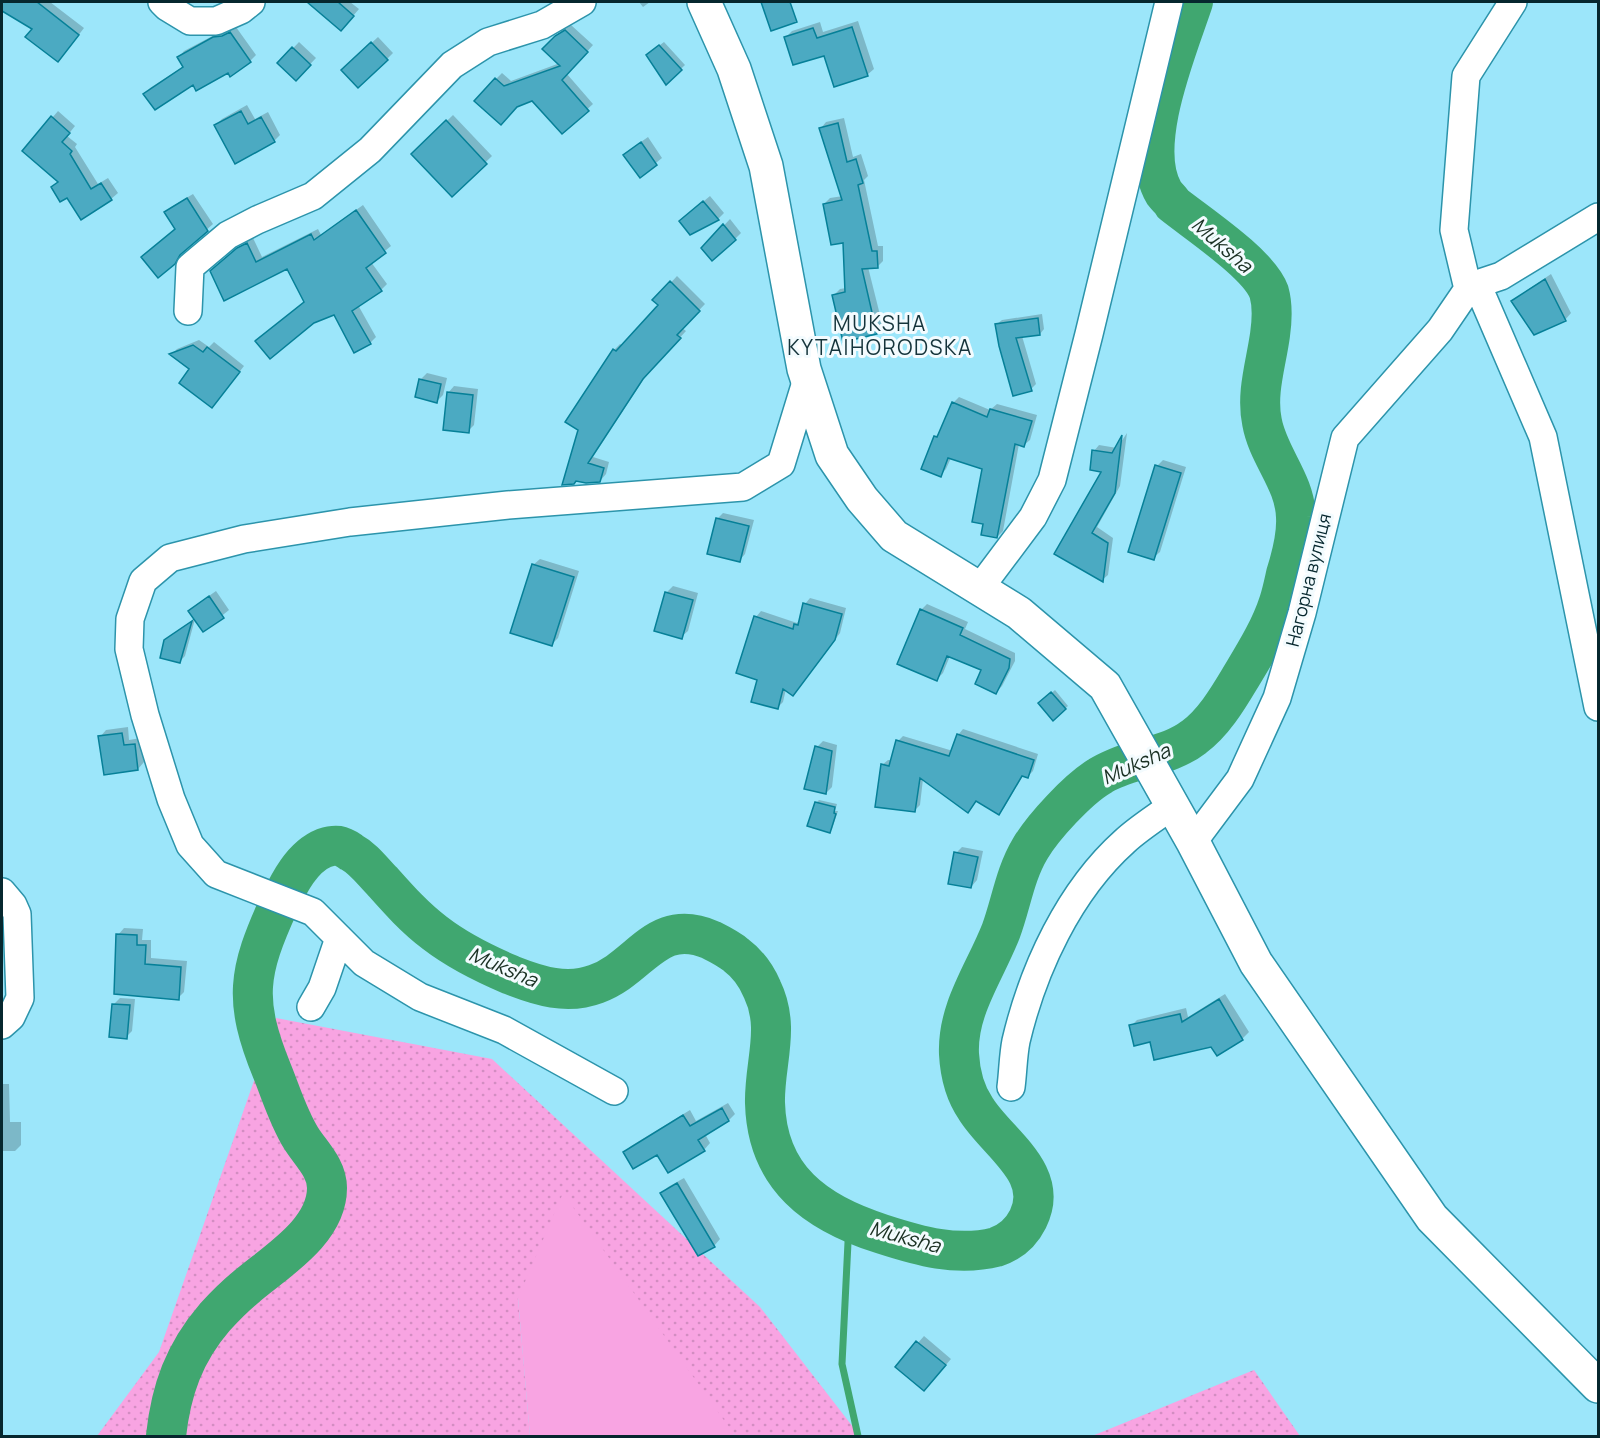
<svg xmlns="http://www.w3.org/2000/svg" width="1600" height="1438" font-family="Manrope,sans-serif">
  <defs>
    <pattern id="grass-dots" width="8" height="8" patternUnits="userSpaceOnUse" patternTransform="scale(1.5)"><rect width="8" height="8" fill="#f8a4e2"/><path d="M2 2h.1M6 6h.1" fill="none" stroke="#d38dc2" stroke-width="1.8" stroke-linecap="round"/></pattern>
  </defs>
  <rect width="100%" height="100%" fill="#9ce6fa"/>
  <path fill="url(#grass-dots)" d="M 276,1018 L 492,1059 L 760,1307 L 860,1436 L 737,1436 L 518,1298 L 530,1436 L 97,1436 L 159,1352 Z
    M 1254,1370 L 1300,1436 L 1092,1436 Z"/>
  <path fill="#f8a4e2" d="M 563,1193 L 733,1433 L 736,1436 L 530,1436 L 518,1298 Z"/>
  <path fill="#0003" d="M 3,2 L 50,2 L 84,28 L 64,54 L 34,28 L 2,9 Z
    M 307,2 L 350,2 L 359,9 L 347,23 L 314,5 L 312,7 Z
    M 639,2 L 650,2 L 643,7 Z
    M 858,21 L 874,69 L 867,75 L 825,54 L 786,37 L 792,31 L 820,22 L 823,32 Z
    M 571,25 L 593,45 L 567,74 L 593,104 L 562,132 L 533,99 L 518,105 L 496,79 L 502,73 L 511,81 L 560,63 L 544,49 L 562,30 Z
    M 236,27 L 256,55 L 250,61 L 231,75 L 228,71 L 194,83 L 145,94 L 150,88 L 184,66 L 179,57 L 184,51 L 220,32 L 229,30 Z
    M 378,37 L 393,53 L 387,59 L 349,64 Z
    M 299,42 L 316,58 L 296,79 L 279,63 Z
    M 664,42 L 685,65 L 667,82 L 652,51 Z
    M 247,105 L 255,119 L 268,112 L 280,135 L 274,141 L 216,125 L 222,119 Z
    M 58,111 L 75,126 L 67,136 L 77,144 L 75,147 L 98,184 L 108,178 L 118,193 L 111,199 L 81,218 L 59,181 L 52,118 Z
    M 453,115 L 492,156 L 452,195 L 413,154 Z
    M 844,118 L 853,157 L 861,154 L 868,176 L 864,180 L 878,246 L 883,246 L 883,261 L 877,267 L 868,267 L 883,327 L 877,333 L 834,295 L 840,289 L 846,288 L 845,241 L 824,204 L 830,198 L 843,196 L 821,128 L 826,122 Z
    M 648,137 L 662,158 L 640,176 L 631,149 Z
    M 193,194 L 213,224 L 184,250 L 180,257 L 174,263 L 177,229 L 166,213 L 171,207 Z
    M 710,196 L 724,213 L 718,219 L 691,233 L 687,215 Z
    M 363,205 L 391,246 L 371,262 L 387,284 L 381,290 L 358,305 L 376,337 L 370,343 L 334,313 L 305,301 L 288,267 L 218,265 L 245,242 L 253,238 L 262,257 L 318,229 L 321,235 Z
    M 730,219 L 741,233 L 735,239 L 703,248 Z
    M 1551,274 L 1571,313 L 1565,320 L 1513,302 L 1520,295 Z
    M 677,276 L 705,304 L 682,328 L 686,331 L 649,371 L 593,457 L 609,462 L 606,474 L 600,481 L 577,479 L 614,350 L 620,344 L 623,346 L 660,304 L 655,300 Z
    M 1042,314 L 1044,329 L 1040,334 L 1022,336 L 1036,384 L 1031,389 L 997,324 L 1002,320 Z
    M 199,340 L 209,347 L 214,342 L 244,366 L 217,401 L 192,369 L 172,354 L 177,349 Z
    M 427,373 L 447,378 L 443,395 L 437,401 L 420,380 Z
    M 454,386 L 478,389 L 474,425 L 468,431 L 448,393 Z
    M 959,397 L 990,410 L 997,404 L 1037,415 L 1030,440 L 1024,445 L 1019,444 L 1003,531 L 997,537 L 985,523 L 984,468 L 951,458 L 946,469 L 940,475 L 935,437 L 941,431 L 953,403 Z
    M 1127,433 L 1120,486 L 1097,527 L 1113,538 L 1108,575 L 1102,580 L 1056,553 L 1103,470 L 1094,451 L 1099,445 L 1117,448 Z
    M 1163,460 L 1186,467 L 1160,552 L 1153,558 L 1157,466 Z
    M 723,513 L 754,520 L 745,554 L 739,561 L 717,519 Z
    M 540,559 L 579,571 L 558,638 L 551,645 L 533,565 Z
    M 673,586 L 698,593 L 688,631 L 681,637 L 656,630 L 667,592 Z
    M 216,591 L 229,610 L 204,630 L 196,605 Z
    M 810,598 L 846,608 L 840,633 L 798,689 L 786,689 L 783,702 L 777,708 L 759,679 L 737,672 L 756,617 L 761,611 L 797,623 L 801,619 L 805,604 Z
    M 927,604 L 968,622 L 965,629 L 1015,653 L 1015,661 L 1002,686 L 996,692 L 984,670 L 950,656 L 943,673 L 936,680 L 921,610 Z
    M 195,619 L 185,656 L 180,661 L 171,635 Z
    M 1055,690 L 1068,706 L 1053,719 L 1040,703 Z
    M 128,727 L 129,740 L 141,738 L 144,762 L 138,769 L 100,737 L 106,730 Z
    M 963,729 L 1038,754 L 1033,771 L 1028,776 L 1023,775 L 1004,808 L 999,813 L 977,800 L 968,811 L 923,779 L 920,805 L 914,811 L 882,765 L 888,760 L 892,760 L 898,741 L 903,736 L 953,751 L 958,735 Z
    M 823,741 L 837,745 L 832,787 L 826,793 L 817,747 Z
    M 819,800 L 837,804 L 835,811 L 838,811 L 832,829 L 829,832 L 816,803 Z
    M 962,847 L 983,851 L 977,880 L 971,887 L 956,853 Z
    M 124,928 L 143,929 L 142,940 L 151,940 L 151,958 L 187,961 L 184,992 L 178,998 L 116,993 L 118,935 Z
    M 1225,994 L 1249,1032 L 1242,1039 L 1218,1054 L 1212,1045 L 1151,1040 L 1131,1026 L 1137,1020 L 1186,1008 L 1188,1017 Z
    M 120,998 L 135,999 L 132,1031 L 126,1037 L 114,1004 Z
    M 2,1084 L 9,1084 L 10,1122 L 21,1122 L 21,1145 L 15,1151 L 2,1151 Z
    M 728,1103 L 735,1114 L 729,1120 L 705,1134 L 710,1143 L 704,1150 L 669,1171 L 657,1153 L 625,1152 L 631,1146 L 690,1110 L 696,1121 Z
    M 684,1178 L 720,1239 L 714,1246 L 662,1193 L 668,1187 Z
    M 924,1336 L 951,1359 L 930,1383 L 897,1367 Z"/>
  <g fill="none" stroke-linecap="round" stroke-linejoin="round">
    <path stroke="#40a770" stroke-width="7" d="M 849,1222 L 842,1364 L 858,1436"/>
    <path stroke="#40a770" stroke-width="40" d="M 166,1436 C 171,1390 184,1353 215,1317 C 225,1306 235,1296 246,1287 C 275,1262 327,1232 327,1188 C 327,1168 311,1154 301,1138 C 288,1117 281,1093 272,1071 C 243,1000 248,972 279,904 C 289,883 302,857 324,848 C 336,844 341,845 351,852 C 364,859 373,872 383,882 C 399,900 415,918 435,933 C 457,950 485,964 511,975 C 539,986 567,995 596,984 C 641,968 656,916 711,940 C 717,943 730,950 736,955 C 748,964 756,975 762,989 C 781,1028 764,1063 765,1103 C 767,1178 816,1213 882,1234 C 919,1246 957,1257 996,1247 C 1011,1242 1021,1233 1028,1219 C 1051,1173 997,1143 976,1109 C 965,1093 960,1073 959,1054 C 957,1009 985,972 1001,931 C 1011,904 1015,874 1030,849 C 1043,827 1078,789 1100,776 C 1106,772 1120,766 1127,764 C 1149,756 1175,752 1194,737 C 1213,723 1227,700 1239,680 C 1254,655 1270,630 1279,602 C 1282,593 1284,583 1286,574 C 1292,555 1297,536 1296,517 C 1295,481 1268,456 1262,422 C 1256,393 1266,364 1270,335 C 1272,321 1273,306 1269,292 C 1259,264 1198,224 1173,204 C 1171,200 1167,197 1164,193 C 1136,146 1177,50 1193,2"/>
  </g>
  <path fill="#4baac2" stroke="#068098" stroke-width="1.5" d="M 2,2 L 37,2 L 79,35 L 58,62 L 25,37 L 32,29 L 2,11 Z
    M 307,2 L 338,2 L 354,16 L 341,31 Z
    M 761,2 L 790,2 L 797,22 L 771,31 Z
    M 852,27 L 868,76 L 834,87 L 824,56 L 793,65 L 784,37 L 813,28 L 817,38 Z
    M 565,30 L 588,52 L 562,80 L 589,111 L 562,134 L 532,101 L 517,107 L 501,125 L 474,101 L 495,78 L 504,86 L 560,66 L 542,49 L 555,36 Z
    M 230,32 L 251,62 L 230,77 L 228,73 L 196,91 L 193,85 L 155,110 L 143,94 L 183,67 L 177,57 L 213,37 L 222,36 Z
    M 371,42 L 388,60 L 358,88 L 341,70 Z
    M 659,45 L 682,70 L 666,85 L 646,55 Z
    M 292,47 L 311,65 L 296,81 L 277,63 Z
    M 241,111 L 248,124 L 261,117 L 275,142 L 235,164 L 214,125 Z
    M 51,116 L 70,133 L 62,142 L 72,151 L 70,154 L 91,189 L 101,183 L 112,200 L 81,220 L 67,198 L 60,202 L 51,187 L 58,182 L 22,151 Z
    M 446,120 L 487,164 L 452,197 L 411,154 Z
    M 838,123 L 847,162 L 856,159 L 863,183 L 858,185 L 872,251 L 877,251 L 878,268 L 862,269 L 877,334 L 843,342 L 832,295 L 845,292 L 843,243 L 831,245 L 823,204 L 842,200 L 819,128 Z
    M 641,142 L 657,165 L 640,178 L 623,155 Z
    M 187,198 L 208,231 L 180,255 L 175,264 L 158,278 L 141,257 L 175,229 L 164,212 Z
    M 703,201 L 719,220 L 690,235 L 679,221 Z
    M 356,210 L 386,253 L 366,268 L 382,291 L 352,311 L 371,344 L 354,353 L 334,315 L 314,323 L 270,359 L 255,341 L 304,302 L 287,269 L 224,301 L 210,271 L 237,248 L 247,243 L 256,262 L 311,234 L 314,240 Z
    M 723,224 L 736,240 L 712,261 L 701,248 Z
    M 1545,279 L 1566,321 L 1534,335 L 1511,301 Z
    M 670,281 L 700,311 L 677,335 L 681,338 L 643,379 L 588,463 L 604,468 L 600,482 L 586,483 L 576,481 L 574,484 L 562,485 L 578,430 L 565,422 L 613,349 L 616,351 L 658,305 L 652,300 Z
    M 1038,318 L 1040,335 L 1016,338 L 1032,391 L 1013,396 L 999,346 L 995,324 Z
    M 193,345 L 203,352 L 207,347 L 240,372 L 212,408 L 179,383 L 189,369 L 169,354 Z
    M 419,379 L 441,384 L 437,403 L 415,397 Z
    M 447,392 L 473,395 L 469,433 L 443,430 Z
    M 952,402 L 987,417 L 990,409 L 1032,421 L 1024,447 L 1015,444 L 997,538 L 981,535 L 983,524 L 972,522 L 982,469 L 948,458 L 941,477 L 921,469 L 934,436 L 937,437 Z
    M 1122,435 L 1115,493 L 1092,533 L 1108,543 L 1103,582 L 1054,554 L 1101,472 L 1090,470 L 1092,450 L 1112,453 Z
    M 1155,465 L 1181,473 L 1154,560 L 1128,552 Z
    M 716,518 L 749,526 L 740,562 L 707,554 Z
    M 532,564 L 574,577 L 552,646 L 510,633 Z
    M 665,592 L 693,600 L 682,639 L 654,631 Z
    M 209,596 L 224,618 L 203,632 L 188,611 Z
    M 803,603 L 842,614 L 835,640 L 793,696 L 783,689 L 778,709 L 751,702 L 757,680 L 736,673 L 754,616 L 793,629 L 794,624 L 798,625 Z
    M 920,609 L 963,628 L 960,635 L 1010,659 L 1009,668 L 996,694 L 975,684 L 981,670 L 947,656 L 937,681 L 897,664 Z
    M 192,621 L 180,663 L 160,658 L 164,640 Z
    M 1051,692 L 1066,709 L 1053,721 L 1038,703 Z
    M 122,733 L 124,745 L 135,744 L 138,770 L 104,775 L 98,736 Z
    M 957,734 L 1034,760 L 1028,778 L 1022,776 L 999,815 L 976,801 L 968,813 L 920,778 L 915,812 L 875,807 L 881,764 L 889,766 L 896,740 L 949,756 Z
    M 815,746 L 832,751 L 826,794 L 804,789 Z
    M 815,802 L 835,807 L 834,813 L 836,814 L 830,833 L 807,826 Z
    M 954,852 L 978,857 L 971,888 L 948,884 Z
    M 116,934 L 137,935 L 137,945 L 146,945 L 145,964 L 181,967 L 179,1000 L 114,994 Z
    M 1219,999 L 1243,1040 L 1217,1056 L 1211,1047 L 1154,1060 L 1150,1042 L 1134,1046 L 1129,1025 L 1180,1014 L 1182,1022 Z
    M 112,1004 L 130,1005 L 127,1039 L 109,1037 Z
    M 722,1108 L 729,1121 L 698,1140 L 705,1151 L 668,1173 L 657,1155 L 633,1169 L 623,1152 L 683,1115 L 690,1126 Z
    M 677,1183 L 715,1247 L 698,1256 L 660,1193 Z
    M 916,1341 L 946,1365 L 924,1391 L 895,1367 Z"/>
  <g fill="none" stroke-linecap="round" stroke-linejoin="round">
    <defs>
      <path id="minor" d="M 162,2 L 167,7 L 190,21 L 216,21 L 241,10 L 251,2
        M 1477,284 L 1543,437 L 1598,707
        M 1468,289 L 1477,284 L 1501,276 L 1598,217
        M 188,311 L 190,267 L 228,235 L 257,220 L 313,196 L 370,150 L 452,65 L 488,42 L 542,25 L 582,2
        M 979,589 L 1033,517 L 1052,480 L 1089,334 L 1169,2
        M 1193,842 L 1240,779 L 1277,698 L 1302,613 L 1345,438 L 1440,330 L 1468,289 L 1454,230 L 1466,76 L 1513,2
        M 2,892 L 13,905 L 17,914 L 20,998 L 11,1017 L 2,1025
        M 311,1007 L 322,988 L 339,938
        M 1011,1087 C 1013,1072 1013,1056 1016,1041 C 1033,969 1069,891 1125,841 C 1139,828 1157,817 1173,805
        M 614,1091 L 504,1030 L 420,997 L 364,963 L 313,912 L 216,874 L 190,845 L 171,799 L 145,715 L 129,649 L 130,619 L 143,581 L 170,558 L 244,539 L 350,522 L 508,505 L 743,487 L 781,464 L 807,379"/>
      <path id="major" d="M 704,2 L 734,69 L 766,166 L 804,369 L 832,455 L 862,499 L 894,536 L 1019,613 L 1105,686 L 1193,842 L 1256,963 L 1432,1218 L 1598,1386"/>
    </defs>
    <use href="#minor" stroke="#2c94ab" stroke-width="30"/>
    <use href="#major" stroke="#2c94ab" stroke-width="36"/>
    <use href="#minor" stroke="#fff" stroke-width="27"/>
    <use href="#major" stroke="#fff" stroke-width="33"/>
  </g>
  <g text-anchor="middle" stroke-width="6" stroke-linejoin="round" paint-order="stroke">
    <g font-size="18" fill="#06272e" stroke="#f3fbfe">
      <text transform="translate(1309 580) rotate(-76)" y="6">Нагорна вулиця</text>
    </g>
    <g font-size="20" font-style="italic" fill="#1a3023" stroke="#f3fbfe">
      <text transform="translate(1222 245) rotate(41)" y="7">Muksha</text>
      <text transform="translate(1136 764) rotate(-24)" y="7">Muksha</text>
      <text transform="translate(503 967) rotate(23)" y="7">Muksha</text>
      <text transform="translate(905 1237) rotate(15)" y="7">Muksha</text>
    </g>
    <g font-size="21" letter-spacing="1.5" fill="#15343b" stroke="#f3fbfe">
      <text x="880" y="331">MUKSHA<tspan x="880" dy="24">KYTAIHORODSKA</tspan></text>
    </g>
  </g>
  <rect width="1600" height="1438" fill="none" stroke="#06272e" stroke-width="6"/>
</svg>
